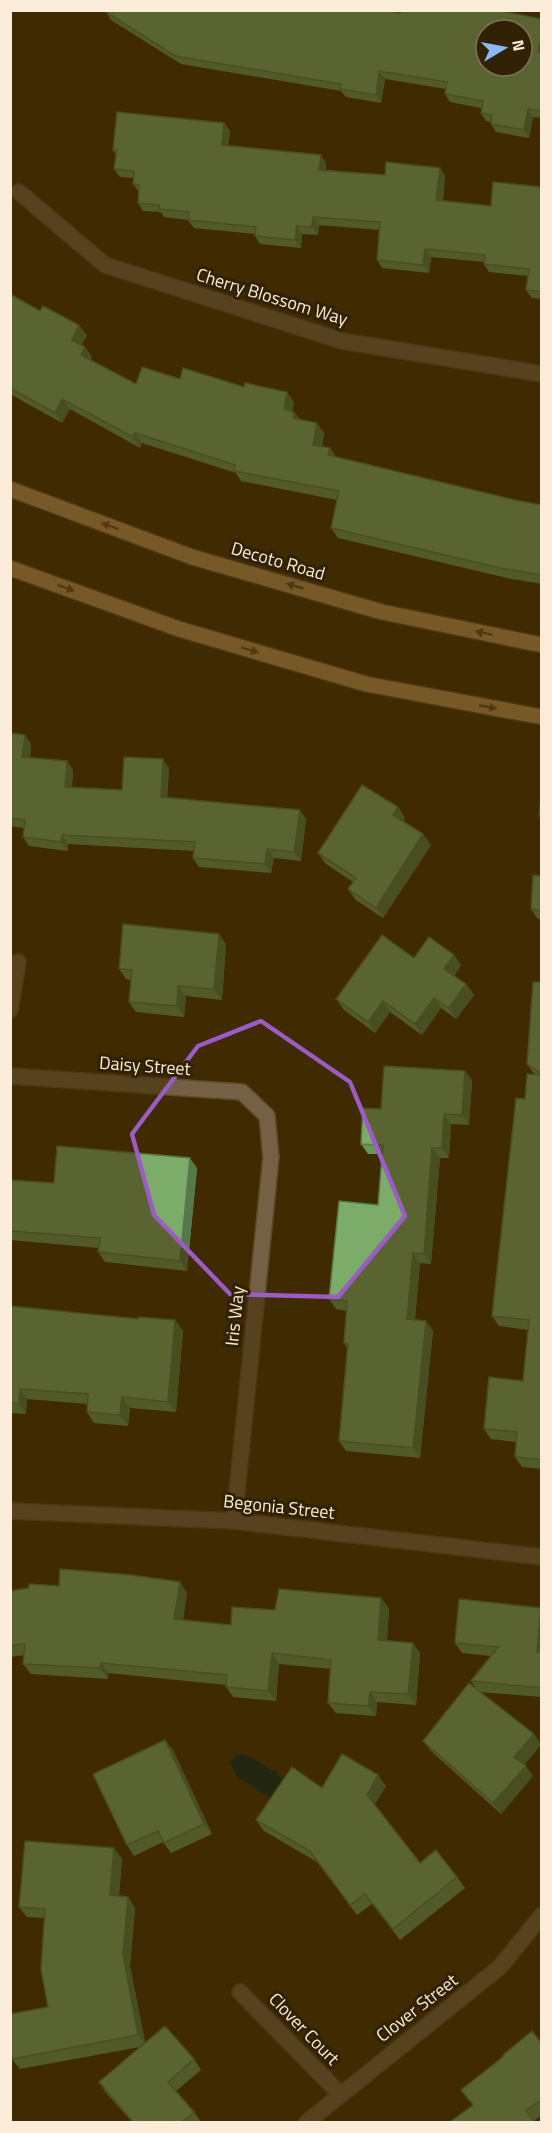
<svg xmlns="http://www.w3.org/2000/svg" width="552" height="2133" font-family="'Titillium Web',sans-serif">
  <rect width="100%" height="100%" fill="#3f2a02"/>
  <path fill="#002425" d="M 237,1755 C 251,1753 263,1768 277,1772 L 283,1782 L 271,1798 L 236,1776 L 230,1762 Z"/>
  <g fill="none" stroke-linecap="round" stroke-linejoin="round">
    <defs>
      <path id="minor" d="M 19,192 L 105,265 L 342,341 L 542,374
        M 10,1010 L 18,962
        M 10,1076 L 242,1092 L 267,1116 L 271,1157 L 234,1521
        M 10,1511 L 234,1521 L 542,1557
        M 240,1992 L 340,2094
        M 307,2122 L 500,1967 L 542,1915"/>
      <path id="major" d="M 10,489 L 192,557 L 382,612 L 542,645
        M 10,568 L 179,629 L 366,684 L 542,717"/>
    </defs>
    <use href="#minor" stroke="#5d4924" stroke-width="18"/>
    <use href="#major" stroke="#5d4924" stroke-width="18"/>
    <use href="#minor" stroke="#746145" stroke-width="15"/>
    <use href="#major" stroke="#b89256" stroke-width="15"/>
  </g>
  <path fill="#6a945b" d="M 106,12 L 400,13 L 542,19 L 542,118 L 533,117 L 529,138 L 496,132 L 491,124 L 491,122 L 486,121 L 481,113 L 481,108 L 450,102 L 445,94 L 446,89 L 385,79 L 381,103 L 346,97 L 341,91 L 181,64 L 111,20 Z
    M 224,123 L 230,131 L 228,146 L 326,163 L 326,170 L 385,175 L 440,168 L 445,176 L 443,201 L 491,206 L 542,187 L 542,299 L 532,298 L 526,290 L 528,276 L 489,272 L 484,264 L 484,262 L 431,257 L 429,273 L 382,268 L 377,260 L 380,230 L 319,225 L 318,235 L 302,234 L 301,248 L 260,244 L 255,236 L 255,234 L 194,228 L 188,220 L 164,217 L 161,212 L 143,211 L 138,203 L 139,192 L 133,184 L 133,178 L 120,177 L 114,169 L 116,155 L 113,150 Z
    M 10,294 L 40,311 L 87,335 L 81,345 L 85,347 L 92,357 L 90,360 L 136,384 L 180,379 L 294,402 L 292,411 L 294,412 L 300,419 L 324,433 L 322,447 L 330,448 L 336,457 L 515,500 L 542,505 L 542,584 L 507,578 L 338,538 L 331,528 L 337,500 L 241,481 L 236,473 L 142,443 L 140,448 L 70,409 L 62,423 L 10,394 Z
    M 10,733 L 31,744 L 30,758 L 67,761 L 73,770 L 72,787 L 122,790 L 169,768 L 167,798 L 306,819 L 301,861 L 274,858 L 271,873 L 199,867 L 193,858 L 194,851 L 68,844 L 68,851 L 29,846 L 23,837 L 24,828 L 10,826 Z
    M 398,807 L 405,818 L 403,821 L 431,845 L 383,918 L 356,900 L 348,889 L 353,882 L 326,864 L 318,853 Z
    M 542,876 L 542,920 L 538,919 L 531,909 Z
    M 226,944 L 222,1000 L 186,996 L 184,1017 L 136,1012 L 129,1002 L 131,980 L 126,979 L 119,969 Z
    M 454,955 L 461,965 L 454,976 L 466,984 L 474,995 L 456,1019 L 441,1008 L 422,1035 L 390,1012 L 375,1033 L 344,1010 L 336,999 L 414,958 Z
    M 542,982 L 542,1469 L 522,1467 L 515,1457 L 517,1442 L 491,1439 L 484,1429 L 523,1381 L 528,1330 L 499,1326 L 492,1316 L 525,1099 L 535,1075 L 527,1064 Z
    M 465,1071 L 472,1081 L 469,1125 L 451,1124 L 449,1158 L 440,1158 L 431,1264 L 420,1263 L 415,1320 L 433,1331 L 420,1458 L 346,1451 L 339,1441 L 347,1348 L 344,1343 L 347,1311 L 336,1309 L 329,1299 L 378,1205 L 382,1154 L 368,1154 L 361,1144 L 381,1109 Z
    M 197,1168 L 187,1271 L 105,1262 L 98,1252 L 99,1248 L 10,1240 L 10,1180 L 54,1183 Z
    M 10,1306 L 138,1319 L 175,1320 L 183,1331 L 176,1412 L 130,1408 L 128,1426 L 94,1423 L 87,1412 L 87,1404 L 27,1399 L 26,1414 L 10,1413 Z
    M 59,1586 L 187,1593 L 183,1620 L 231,1625 L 275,1610 L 381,1598 L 389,1609 L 387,1641 L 413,1643 L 420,1653 L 416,1705 L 377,1702 L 376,1716 L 336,1713 L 328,1703 L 331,1669 L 279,1664 L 276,1701 L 233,1697 L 226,1687 L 226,1685 L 108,1673 L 108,1679 L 31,1674 L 23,1664 L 24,1655 L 10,1657 L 10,1591 Z
    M 541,1608 L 542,1697 L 479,1692 L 534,1734 L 541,1745 L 524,1765 L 533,1776 L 501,1814 L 431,1751 L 423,1741 L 477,1690 L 471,1681 L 491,1656 L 462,1653 L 455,1643 Z
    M 173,1750 L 212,1834 L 171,1853 L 163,1842 L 134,1856 L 127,1845 Z
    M 386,1786 L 374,1805 L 420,1863 L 457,1877 L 465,1888 L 400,1940 L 372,1904 L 357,1915 L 317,1862 L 264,1831 L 256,1820 L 322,1788 Z
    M 114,1848 L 122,1859 L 119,1896 L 128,1897 L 135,1908 L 130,1966 L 145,2043 L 194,2059 L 201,2070 L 176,2091 L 194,2112 L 201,2122 L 132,2122 L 106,2093 L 99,2082 L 140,2047 L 20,2069 L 12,2059 L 48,2007 L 45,1918 L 27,1917 L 19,1907 Z
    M 542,2044 L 542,2115 L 534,2121 L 472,2105 Z"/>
  <path fill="#56784a" d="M 542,35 L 542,56 L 538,52 Z
    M 379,71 L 385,79 L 381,103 L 376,95 Z
    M 528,109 L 533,117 L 529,138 L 524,130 Z
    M 224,123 L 230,131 L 227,153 L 222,145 Z
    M 321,155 L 326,163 L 325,178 L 319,170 Z
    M 440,168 L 445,176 L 442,208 L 436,200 Z
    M 313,217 L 319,225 L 318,235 L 312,227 Z
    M 297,226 L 302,234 L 301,248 L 295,240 Z
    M 425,249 L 431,257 L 429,273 L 423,265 Z
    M 79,325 L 87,335 L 79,350 L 72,340 Z
    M 85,347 L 92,357 L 88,365 L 81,355 Z
    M 287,392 L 294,402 L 291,419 L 284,409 Z
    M 62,399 L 70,409 L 62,423 L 55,413 Z
    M 294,412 L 301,422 L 293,418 Z
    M 317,423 L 324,433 L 320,455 L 313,445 Z
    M 135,433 L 142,443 L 140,448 L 133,437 Z
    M 330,448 L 337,459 L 328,455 Z
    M 25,735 L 31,744 L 29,766 L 22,757 Z
    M 163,759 L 169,768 L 167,806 L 161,797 Z
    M 67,761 L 73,770 L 71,796 L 65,787 Z
    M 398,807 L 405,818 L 401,826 L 393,815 Z
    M 300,810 L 306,819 L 301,861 L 294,852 Z
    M 423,834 L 431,845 L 383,918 L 376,908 Z
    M 62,835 L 68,844 L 68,851 L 61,842 Z
    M 267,849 L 274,858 L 271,873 L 265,864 Z
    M 219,934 L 226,944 L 222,1000 L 214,989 Z
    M 454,955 L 461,965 L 452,979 L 444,969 Z
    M 466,984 L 474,995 L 456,1019 L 449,1008 Z
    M 178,986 L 186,996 L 184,1017 L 177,1006 Z
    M 434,998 L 441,1008 L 422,1035 L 415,1024 Z
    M 383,1001 L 390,1012 L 375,1033 L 368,1022 Z
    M 465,1071 L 472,1081 L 469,1125 L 462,1115 Z
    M 444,1114 L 451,1124 L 449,1158 L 442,1148 Z
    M 432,1148 L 440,1158 L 431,1264 L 424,1254 Z
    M 190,1158 L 197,1168 L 187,1271 L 180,1261 Z
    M 413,1253 L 420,1263 L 414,1329 L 407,1319 Z
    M 175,1320 L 183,1331 L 176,1412 L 168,1402 Z
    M 426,1321 L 433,1331 L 420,1458 L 413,1448 Z
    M 20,1389 L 27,1399 L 26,1414 L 19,1404 Z
    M 122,1397 L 130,1408 L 128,1426 L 120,1415 Z
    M 180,1582 L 187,1593 L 181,1629 L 174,1619 Z
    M 381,1598 L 389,1609 L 386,1651 L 378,1640 Z
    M 541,1608 L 542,1608 L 542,1659 L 537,1652 Z
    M 413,1643 L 420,1653 L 416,1705 L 408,1694 Z
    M 272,1653 L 279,1664 L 276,1701 L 268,1691 Z
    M 101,1663 L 108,1673 L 108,1679 L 100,1668 Z
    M 370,1692 L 377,1702 L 376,1716 L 368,1706 Z
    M 534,1734 L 541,1745 L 521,1768 L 514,1757 Z
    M 165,1740 L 173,1750 L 212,1834 L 204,1824 Z
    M 526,1766 L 533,1776 L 501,1814 L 493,1803 Z
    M 378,1775 L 386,1786 L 374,1805 L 367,1795 Z
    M 114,1848 L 122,1859 L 118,1906 L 110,1895 Z
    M 128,1897 L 135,1908 L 130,1966 L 146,2046 L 138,2035 L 123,1955 Z"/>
  <path fill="#7bac6a" stroke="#56784a" stroke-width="1.5" fill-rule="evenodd" d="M 107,10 L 386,10 L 400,13 L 400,10 L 497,10 L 542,19 L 542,35 L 538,52 L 542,52 L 542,111 L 528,109 L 524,130 L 491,124 L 492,115 L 481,113 L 483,101 L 445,94 L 447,82 L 379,71 L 376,95 L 340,89 L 341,84 L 175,56 L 106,12 ZM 486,30 L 522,30 L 522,66 L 486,66 Z
    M 117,112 L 224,123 L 222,145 L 321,155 L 319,170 L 385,175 L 386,162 L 440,168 L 436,200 L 491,206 L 493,182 L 542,187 L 542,292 L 526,290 L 529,269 L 484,264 L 485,255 L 425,249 L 423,265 L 377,260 L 380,222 L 313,217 L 312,227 L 297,226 L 295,240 L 255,236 L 256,227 L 188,220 L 189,212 L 159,209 L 159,205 L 138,203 L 139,185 L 133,184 L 134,171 L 114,169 L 117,150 L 113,150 Z
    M 10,294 L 40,311 L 43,306 L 79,325 L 72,340 L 85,347 L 81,355 L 136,384 L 142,367 L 180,379 L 183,368 L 244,387 L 245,383 L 287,392 L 284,409 L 294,412 L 293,418 L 317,423 L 313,445 L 330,448 L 328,455 L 515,500 L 542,505 L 542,575 L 500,568 L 331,528 L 339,491 L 234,471 L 235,465 L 135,433 L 133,437 L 62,399 L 55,413 L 10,388 Z
    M 10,733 L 25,735 L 22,757 L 67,761 L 65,787 L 122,790 L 124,757 L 163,759 L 161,797 L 300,810 L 294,852 L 267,849 L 265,864 L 193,858 L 195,842 L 62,835 L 61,842 L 23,837 L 25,820 L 10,818 Z
    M 362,785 L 398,807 L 393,815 L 423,834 L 376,908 L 348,889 L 356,878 L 318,853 Z
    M 542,788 L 542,816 L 539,816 Z
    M 533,875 L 542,876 L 542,911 L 531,909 Z
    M 123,924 L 219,934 L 214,989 L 178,986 L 177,1006 L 129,1002 L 132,970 L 119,969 Z
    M 382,935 L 414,958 L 429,937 L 454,955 L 444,969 L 466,984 L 449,1008 L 434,998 L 415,1024 L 383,1001 L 368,1022 L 336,999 Z
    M 533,982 L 542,982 L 542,1074 L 527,1064 Z
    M 384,1066 L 465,1071 L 462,1115 L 444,1114 L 442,1148 L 432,1148 L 424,1254 L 413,1253 L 407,1319 L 426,1321 L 413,1448 L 339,1441 L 348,1344 L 344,1343 L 347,1301 L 329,1299 L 339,1201 L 378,1205 L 383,1145 L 361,1144 L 363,1108 L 381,1109 Z
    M 527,1074 L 542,1075 L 542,1460 L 515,1457 L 517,1432 L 484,1429 L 489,1377 L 523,1381 L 529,1320 L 492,1316 L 516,1098 L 525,1099 Z
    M 57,1146 L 190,1158 L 180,1261 L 98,1252 L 100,1238 L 10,1231 L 10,1180 L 54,1183 Z
    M 10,1306 L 138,1319 L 138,1317 L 175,1320 L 168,1402 L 122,1397 L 120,1415 L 87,1412 L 88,1394 L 20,1389 L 19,1404 L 10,1403 Z
    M 60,1569 L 131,1575 L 180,1582 L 174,1619 L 231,1625 L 232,1607 L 275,1610 L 279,1589 L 381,1598 L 378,1640 L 413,1643 L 408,1694 L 370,1692 L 368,1706 L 328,1703 L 331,1660 L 272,1653 L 268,1691 L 226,1687 L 227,1675 L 101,1663 L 100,1668 L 23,1664 L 25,1644 L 10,1645 L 10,1591 L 29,1588 L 29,1584 L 59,1586 Z
    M 459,1599 L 541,1608 L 537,1652 L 542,1652 L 542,1688 L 471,1681 L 498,1647 L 455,1643 Z
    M 469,1683 L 534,1734 L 514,1757 L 526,1766 L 493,1803 L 423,1741 Z
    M 165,1740 L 204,1824 L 164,1843 L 158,1831 L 127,1845 L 93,1774 Z
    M 342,1754 L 378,1775 L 367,1795 L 420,1863 L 436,1850 L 457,1877 L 393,1929 L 365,1894 L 350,1905 L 310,1851 L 256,1820 L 292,1767 L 322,1788 Z
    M 25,1841 L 114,1848 L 110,1895 L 128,1897 L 123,1955 L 138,2035 L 12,2059 L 10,2048 L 10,2014 L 48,2007 L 41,1969 L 45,1909 L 19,1907 Z
    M 165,2026 L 194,2059 L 168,2082 L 194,2112 L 182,2122 L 133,2122 L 99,2082 Z
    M 532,2031 L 542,2044 L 542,2099 L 526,2111 L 535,2122 L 450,2122 L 473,2105 L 461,2090 L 504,2056 L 503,2055 Z"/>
  <defs><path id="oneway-solid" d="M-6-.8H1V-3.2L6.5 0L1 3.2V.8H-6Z" transform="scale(1.5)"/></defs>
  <g fill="#674e25">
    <use href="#oneway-solid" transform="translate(110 526) rotate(-160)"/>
    <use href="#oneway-solid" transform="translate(295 586) rotate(-164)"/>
    <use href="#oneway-solid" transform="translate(66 588) rotate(20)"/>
    <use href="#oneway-solid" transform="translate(484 633) rotate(-168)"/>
    <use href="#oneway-solid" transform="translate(250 650) rotate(17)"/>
    <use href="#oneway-solid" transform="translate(488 707) rotate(11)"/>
  </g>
  <path d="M0 0H552V2133H0ZM 261,1021 L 350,1082 L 405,1216 L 338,1297 L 230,1294 L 154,1215 L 132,1134 L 198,1046 Z" fill="#3f2a02" fill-opacity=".55" fill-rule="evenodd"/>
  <path fill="none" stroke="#9b5cc5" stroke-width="4.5" stroke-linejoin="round" d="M 261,1021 L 350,1082 L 405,1216 L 338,1297 L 230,1294 L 154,1215 L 132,1134 L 198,1046 Z"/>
  <g text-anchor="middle" stroke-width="6" stroke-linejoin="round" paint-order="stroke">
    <g font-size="18" fill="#faecd8" stroke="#312105">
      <text transform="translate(272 297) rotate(17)" y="6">Cherry Blossom Way</text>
      <text transform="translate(278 561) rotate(16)" y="6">Decoto Road</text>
      <text transform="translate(145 1066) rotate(4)" y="6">Daisy Street</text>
      <text transform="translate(235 1316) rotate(-84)" y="6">Iris Way</text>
      <text transform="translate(279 1507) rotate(6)" y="6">Begonia Street</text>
      <text transform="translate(417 2008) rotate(-38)" y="6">Clover Street</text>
      <text transform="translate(304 2029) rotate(46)" y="6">Clover Court</text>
    </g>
  </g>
  <rect width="552" height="2133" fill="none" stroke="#faecd8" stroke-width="24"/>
  <g transform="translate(504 48) rotate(80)"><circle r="28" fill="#312105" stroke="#817259" stroke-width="1.5"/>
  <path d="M0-4.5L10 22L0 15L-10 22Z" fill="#8cb9fc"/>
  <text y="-9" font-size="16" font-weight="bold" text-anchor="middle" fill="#faecd8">N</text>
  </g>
</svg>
